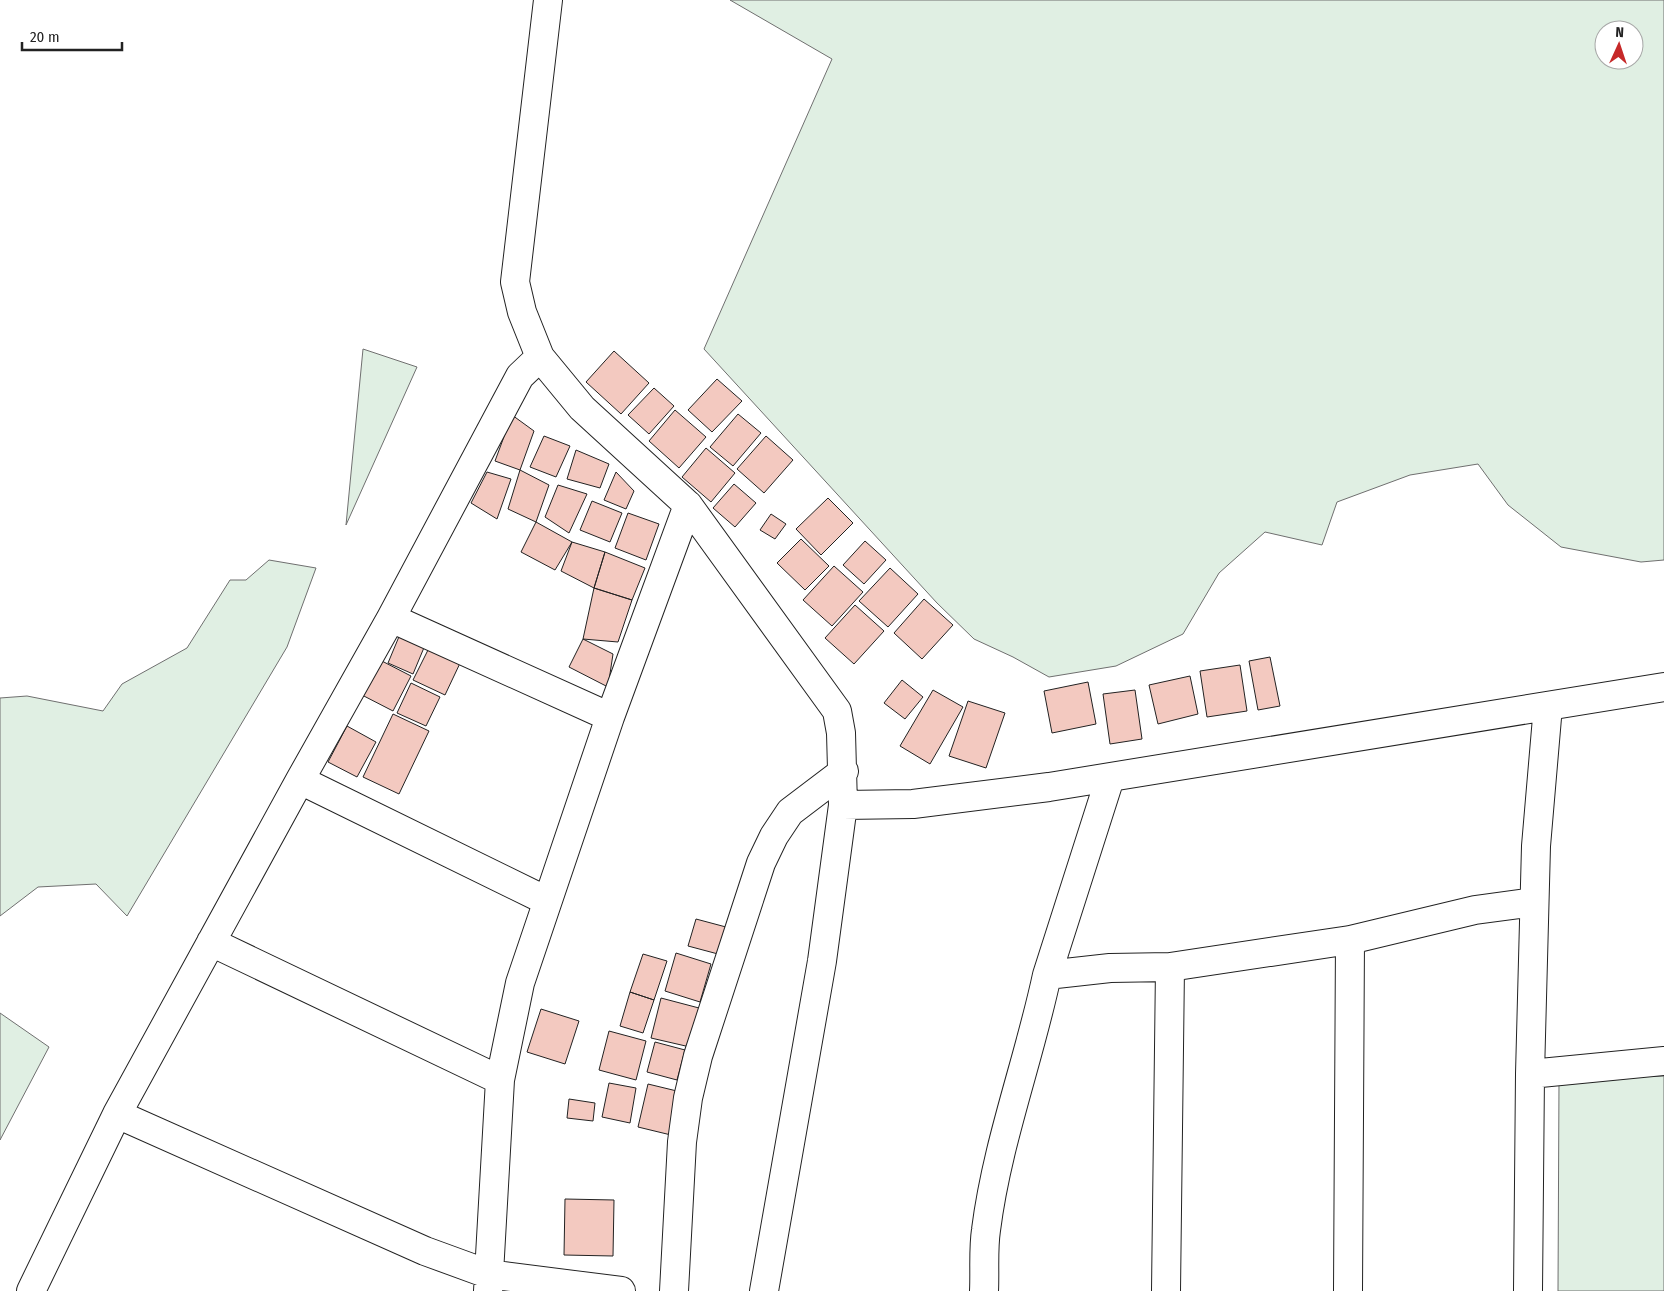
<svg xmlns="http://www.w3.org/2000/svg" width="1664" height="1291" font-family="'Fira Sans Condensed',sans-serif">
  <rect width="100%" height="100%" fill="#fff"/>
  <path fill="#e0efe3" stroke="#6f6f6f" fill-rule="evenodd" d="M 730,0 L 1664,0 L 1664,560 L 1641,562 L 1561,547 L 1508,505 L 1478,464 L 1410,475 L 1337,502 L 1322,545 L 1265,532 L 1219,573 L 1183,634 L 1116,666 L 1049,677 L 1013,657 L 974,639 L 937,603 L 704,349 L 832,59 ZM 1604,30 L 1634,30 L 1634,60 L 1604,60 Z
    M 363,349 L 417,367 L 346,525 Z
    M 269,560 L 316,568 L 287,647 L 127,916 L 96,884 L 38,887 L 0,916 L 0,698 L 27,696 L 103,711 L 122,684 L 187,648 L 230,580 L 246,580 Z
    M 0,1013 L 49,1047 L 0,1140 Z
    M 1664,1076 L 1664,1291 L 1558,1291 L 1559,1079 Z"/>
  <path fill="#f3c9c0" stroke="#222" d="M 614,351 L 649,383 L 621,414 L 586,382 Z
    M 717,379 L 742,401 L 712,432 L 688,410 Z
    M 654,388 L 674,406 L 649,434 L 628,415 Z
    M 675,410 L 706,437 L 679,468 L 649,441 Z
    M 738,414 L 761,433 L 733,466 L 710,447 Z
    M 512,415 L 534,431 L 520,470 L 495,461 Z
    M 544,436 L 570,446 L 556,477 L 530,467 Z
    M 766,436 L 793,460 L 764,493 L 737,469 Z
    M 706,448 L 735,473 L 711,502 L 682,477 Z
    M 576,450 L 609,464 L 600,488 L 567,479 Z
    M 520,470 L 549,485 L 536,522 L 508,509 Z
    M 487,472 L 511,479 L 497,519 L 471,503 Z
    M 616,472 L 634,491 L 626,509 L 604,500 Z
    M 734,484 L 756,503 L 735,527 L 713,508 Z
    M 558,485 L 587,494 L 569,533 L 545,517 Z
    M 828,498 L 853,523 L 821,555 L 796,529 Z
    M 592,501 L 622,513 L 610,542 L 580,530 Z
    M 628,513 L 659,524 L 646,560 L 615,548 Z
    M 771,514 L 786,524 L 775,539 L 760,530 Z
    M 536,522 L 572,542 L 555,570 L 521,552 Z
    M 801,539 L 829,566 L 805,590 L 777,563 Z
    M 865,541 L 886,560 L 864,584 L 843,565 Z
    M 572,542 L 605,552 L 594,588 L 561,571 Z
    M 605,552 L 645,568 L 632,600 L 594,588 Z
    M 834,566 L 863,592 L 832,626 L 803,600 Z
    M 890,568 L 918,594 L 888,627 L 859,601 Z
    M 594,588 L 632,600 L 618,642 L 583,639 Z
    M 924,599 L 953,625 L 922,659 L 894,633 Z
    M 855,605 L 884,631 L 854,664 L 825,638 Z
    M 403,627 L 428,638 L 413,674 L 388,663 Z
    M 583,639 L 613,654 L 608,687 L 569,667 Z
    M 431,644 L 462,659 L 445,695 L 413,680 Z
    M 1270,657 L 1280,706 L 1258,710 L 1249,661 Z
    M 378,659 L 411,676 L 393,711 L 360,694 Z
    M 1240,665 L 1247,711 L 1207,717 L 1200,671 Z
    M 1190,676 L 1198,714 L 1158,724 L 1149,685 Z
    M 902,680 L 923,697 L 905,719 L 884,703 Z
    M 1088,682 L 1096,724 L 1052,733 L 1044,691 Z
    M 411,683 L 440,697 L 426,726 L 397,713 Z
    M 933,690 L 963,707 L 930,764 L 900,746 Z
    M 1135,690 L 1142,739 L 1110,744 L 1103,694 Z
    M 968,701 L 1005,713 L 986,768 L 949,756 Z
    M 393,714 L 429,731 L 399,794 L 363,777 Z
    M 347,726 L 376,742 L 357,777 L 328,762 Z
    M 696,919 L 726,927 L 718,954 L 688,946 Z
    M 676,953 L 711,964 L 700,1002 L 665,991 Z
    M 643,954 L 667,961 L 654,1000 L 630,992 Z
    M 630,992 L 654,1000 L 643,1033 L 620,1026 Z
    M 661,998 L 699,1008 L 690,1047 L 651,1038 Z
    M 541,1009 L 579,1021 L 565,1064 L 527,1052 Z
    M 609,1031 L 646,1041 L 636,1080 L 599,1070 Z
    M 655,1042 L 685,1050 L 677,1080 L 647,1072 Z
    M 609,1083 L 636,1088 L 630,1123 L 602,1117 Z
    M 648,1084 L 681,1092 L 671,1135 L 638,1127 Z
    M 569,1099 L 595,1103 L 593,1121 L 567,1118 Z
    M 565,1199 L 614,1200 L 613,1256 L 564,1255 Z"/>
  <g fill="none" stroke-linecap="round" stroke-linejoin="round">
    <defs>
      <path id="minor" d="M 548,0 L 515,282 L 522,312 L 540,357 L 582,408 L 688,505 L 837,711 L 841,733 L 843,805 L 822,961 L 764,1291
        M 391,618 L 610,717
        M 300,780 L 547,901
        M 843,805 L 913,804 L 1049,787 L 1664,687
        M 211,942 L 500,1080
        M 1047,975 L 1110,778
        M 1530,1074 L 1664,1061
        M 117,1114 L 425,1251 L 488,1274 L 621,1291
        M 31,1291 L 117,1114 L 300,780 L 391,618 L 520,376 L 540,357
        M 488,1291 L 500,1080 L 520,983 L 610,717 L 688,505
        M 674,1291 L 682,1142 L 688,1098 L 698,1056 L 761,863 L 774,836 L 790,812 L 844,771
        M 984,1291 C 985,1271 983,1250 986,1230 C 997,1143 1029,1060 1047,975 L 1110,968 L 1170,967 L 1350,940 L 1475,910 L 1534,902
        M 1166,1291 L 1170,967
        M 1348,1291 L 1350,940
        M 1528,1291 L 1530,1074 L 1536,846 L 1548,706"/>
    </defs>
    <use href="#minor" stroke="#222" stroke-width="30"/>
    <use href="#minor" stroke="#fff" stroke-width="28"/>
  </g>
  <g transform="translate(1619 45) rotate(3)"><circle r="24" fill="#ffffff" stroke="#a7a7a7"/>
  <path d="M0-4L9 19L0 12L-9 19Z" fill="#c62828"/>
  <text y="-8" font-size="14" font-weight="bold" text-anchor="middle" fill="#222222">N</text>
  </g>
  <path d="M22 42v8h100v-8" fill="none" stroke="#222222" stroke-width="2.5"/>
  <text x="30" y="42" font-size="15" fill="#222222" stroke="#ffffff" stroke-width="4" paint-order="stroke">20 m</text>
</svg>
